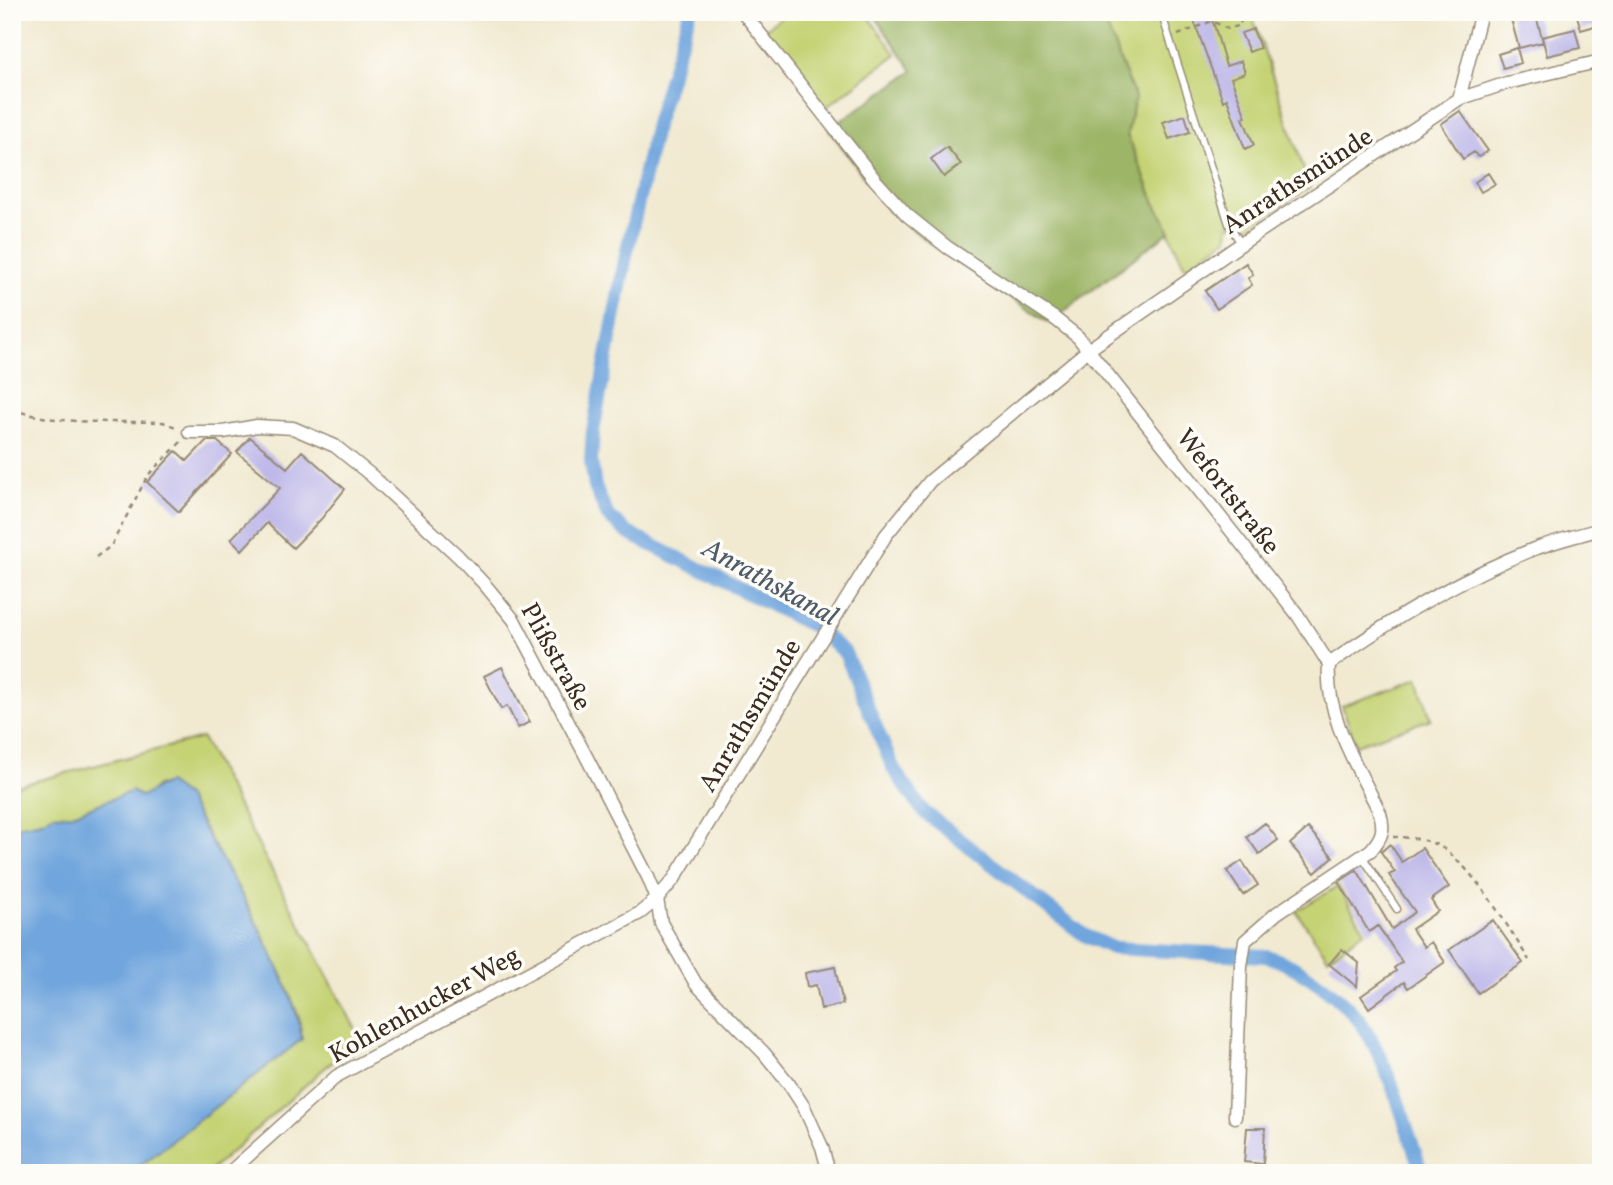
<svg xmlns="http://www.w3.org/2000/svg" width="1613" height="1185" font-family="Vollkorn,serif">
  <rect width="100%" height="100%" fill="#fdfcf7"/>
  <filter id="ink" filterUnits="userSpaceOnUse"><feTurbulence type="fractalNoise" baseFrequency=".0143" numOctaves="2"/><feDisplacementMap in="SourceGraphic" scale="14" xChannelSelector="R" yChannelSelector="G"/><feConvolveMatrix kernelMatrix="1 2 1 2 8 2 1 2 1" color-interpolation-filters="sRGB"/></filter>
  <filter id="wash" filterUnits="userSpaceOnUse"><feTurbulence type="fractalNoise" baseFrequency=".00686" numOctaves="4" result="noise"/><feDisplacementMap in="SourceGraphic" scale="28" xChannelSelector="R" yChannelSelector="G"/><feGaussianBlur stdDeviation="1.57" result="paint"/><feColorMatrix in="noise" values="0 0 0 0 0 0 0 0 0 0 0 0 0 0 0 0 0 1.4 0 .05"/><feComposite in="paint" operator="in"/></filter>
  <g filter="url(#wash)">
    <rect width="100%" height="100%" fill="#f1e9d0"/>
    <path fill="#c5d375" stroke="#807e4a" stroke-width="2" d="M 787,12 L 865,12 L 896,54 L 825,108 L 763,31 Z
      M 1101,12 L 1251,12 L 1310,188 L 1246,229 L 1229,224 L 1228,238 L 1185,267 L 1155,203 L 1127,135 L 1135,98 Z
      M 1418,679 L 1431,719 L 1356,745 L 1342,706 Z
      M 202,738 L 364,1045 L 329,1064 L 208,1173 L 131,1173 L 302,1039 L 299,1017 L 283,977 L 251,911 L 186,796 L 158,785 L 150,793 L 140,796 L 132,791 L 73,814 L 52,815 L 42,821 L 12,827 L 12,787 Z
      M 1338,886 L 1365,931 L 1328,958 L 1296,911 Z"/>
    <path fill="#9cb566" stroke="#6c7042" stroke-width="2" d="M 872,12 L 1101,12 L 1135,98 L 1127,135 L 1155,203 L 1170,231 L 1049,323 L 931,244 L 888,210 L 829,129 L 913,71 Z"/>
    <path fill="#6fa5dd" stroke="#55687e" stroke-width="2" d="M 168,783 L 186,796 C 213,847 244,896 269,948 C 283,977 297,1006 302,1039 L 131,1173 L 12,1173 L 12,827 L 42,821 L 52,815 L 73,814 L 132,791 L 140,796 C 151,795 156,785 168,783 Z"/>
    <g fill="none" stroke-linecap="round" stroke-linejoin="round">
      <path stroke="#6fa5dd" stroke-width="14" d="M 690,12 L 656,124 L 626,255 L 593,431 L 591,461 L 595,487 L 608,516 L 628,533 L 815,627 L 845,653 L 894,770 L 924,812 L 1084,935 L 1112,948 L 1266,956 C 1300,966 1349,1001 1367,1032 C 1392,1074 1406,1128 1422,1173"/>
    </g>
    <g id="blocks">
      <path fill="#bdb7e9" d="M 1206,12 L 1209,12 L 1215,28 L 1226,66 L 1241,61 L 1245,73 L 1231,78 L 1246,117 L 1243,118 L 1254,145 L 1245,149 L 1227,99 L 1223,101 L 1193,18 Z
        M 1509,12 L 1535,12 L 1543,42 L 1519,48 Z
        M 1576,12 L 1591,12 L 1595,26 L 1581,30 Z
        M 1253,29 L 1260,48 L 1249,52 L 1241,33 Z
        M 1575,29 L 1580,48 L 1547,56 L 1542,37 Z
        M 1517,48 L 1521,63 L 1503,68 L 1498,54 Z
        M 1460,111 L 1488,151 L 1478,157 L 1474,152 L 1463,159 L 1441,124 Z
        M 1185,115 L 1190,132 L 1169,139 L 1163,122 Z
        M 947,147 L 961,164 L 944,177 L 931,159 Z
        M 1488,173 L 1495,184 L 1481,192 L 1475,182 Z
        M 1246,263 L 1253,274 L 1248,278 L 1252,285 L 1217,309 L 1205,291 Z
        M 250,437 L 287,468 L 302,451 L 345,489 L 321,519 L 293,548 L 267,523 L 242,550 L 231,539 L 280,488 L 237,452 Z
        M 206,441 L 217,441 L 232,454 L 179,512 L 147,482 L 176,451 L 187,461 Z
        M 502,667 L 530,722 L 518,728 L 507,706 L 501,709 L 484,676 Z
        M 1265,823 L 1278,840 L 1259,854 L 1247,837 Z
        M 1308,828 L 1333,857 L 1315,873 L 1290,844 Z
        M 1390,844 L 1402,862 L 1422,848 L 1449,887 L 1431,900 L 1438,911 L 1412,929 L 1424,947 L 1431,942 L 1445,962 L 1408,988 L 1404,982 L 1369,1008 L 1361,996 L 1396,971 L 1394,968 L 1402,962 L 1378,926 L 1369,932 L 1339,882 L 1357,870 L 1392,929 L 1415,912 L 1389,875 L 1395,872 L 1381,852 Z
        M 1242,861 L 1258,885 L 1243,895 L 1227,871 Z
        M 1493,920 L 1523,963 L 1478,993 L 1449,950 Z
        M 1342,949 L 1359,963 L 1357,987 L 1329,964 Z
        M 835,967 L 843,1004 L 821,1009 L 816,985 L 807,987 L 805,973 Z
        M 1247,1128 L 1265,1128 L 1263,1164 L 1244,1162 Z"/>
    </g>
  </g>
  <g filter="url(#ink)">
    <use href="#blocks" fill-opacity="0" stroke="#968a77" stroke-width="2"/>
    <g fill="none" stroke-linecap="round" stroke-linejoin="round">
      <defs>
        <path id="lane" d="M 1161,12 L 1229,224 L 1241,244
          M 1362,856 L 1397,909"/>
        <path id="street" d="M 743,12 L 876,181 L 907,215 L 947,247 L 1054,318 L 1078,337 L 1297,614 L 1329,664 C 1393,618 1460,578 1534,549 C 1555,541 1579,535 1601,529
          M 1459,99 L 1507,83 L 1601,61
          M 189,432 L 223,432 L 257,426 L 293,428 L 335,446 L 372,476 L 458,556 L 486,586 L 514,620 L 587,758 L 648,877 L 657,899 L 661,923 L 696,984 L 764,1053 L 789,1084 L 804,1107 L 822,1147 L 829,1173
          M 1235,1117 L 1241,966 L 1245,941 L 1277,913 L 1371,850 C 1382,837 1385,830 1380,813 C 1358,767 1325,718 1329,664
          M 229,1173 L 337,1076 L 640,913 L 657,899 L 674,879 L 886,535 L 930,481 L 1088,350 L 1241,244 L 1459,99 L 1481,12"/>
      </defs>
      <use href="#lane" stroke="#968a77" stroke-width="9"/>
      <use href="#street" stroke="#968a77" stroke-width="15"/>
      <path stroke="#968a77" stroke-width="2.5" stroke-dasharray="5 5" stroke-linecap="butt" d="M 1178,35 L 1212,21 L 1228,29 L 1241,25 L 1240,18
        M 12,409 C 59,426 114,421 163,422 L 178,428
        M 96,557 L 111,546 L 148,475 L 181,442
        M 1393,837 C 1408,837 1427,839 1441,847 C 1474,868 1508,927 1529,960"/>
      <use href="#lane" stroke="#fff" stroke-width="6"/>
      <use href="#street" stroke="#fff" stroke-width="12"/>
    </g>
  </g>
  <g text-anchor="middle" stroke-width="7" stroke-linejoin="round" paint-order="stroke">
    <g font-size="26" fill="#3b2a1e" stroke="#fdfcf7">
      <text transform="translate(1297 180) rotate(-33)" y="9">Anrathsmünde</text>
      <text transform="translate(1229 491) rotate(52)" y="9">Wefortstraße</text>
      <text transform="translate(557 656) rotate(61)" y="9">Plißstraße</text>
      <text transform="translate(749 715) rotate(-59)" y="9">Anrathsmünde</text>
      <text transform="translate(424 1004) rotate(-29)" y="9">Kohlenhucker Weg</text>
    </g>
    <g font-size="28" font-style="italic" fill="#505b6a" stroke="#fdfcf7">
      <text transform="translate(771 581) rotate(29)" y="10">Anrathskanal</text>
    </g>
  </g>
  <rect width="1613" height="1185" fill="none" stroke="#fdfcf7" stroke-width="42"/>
</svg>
